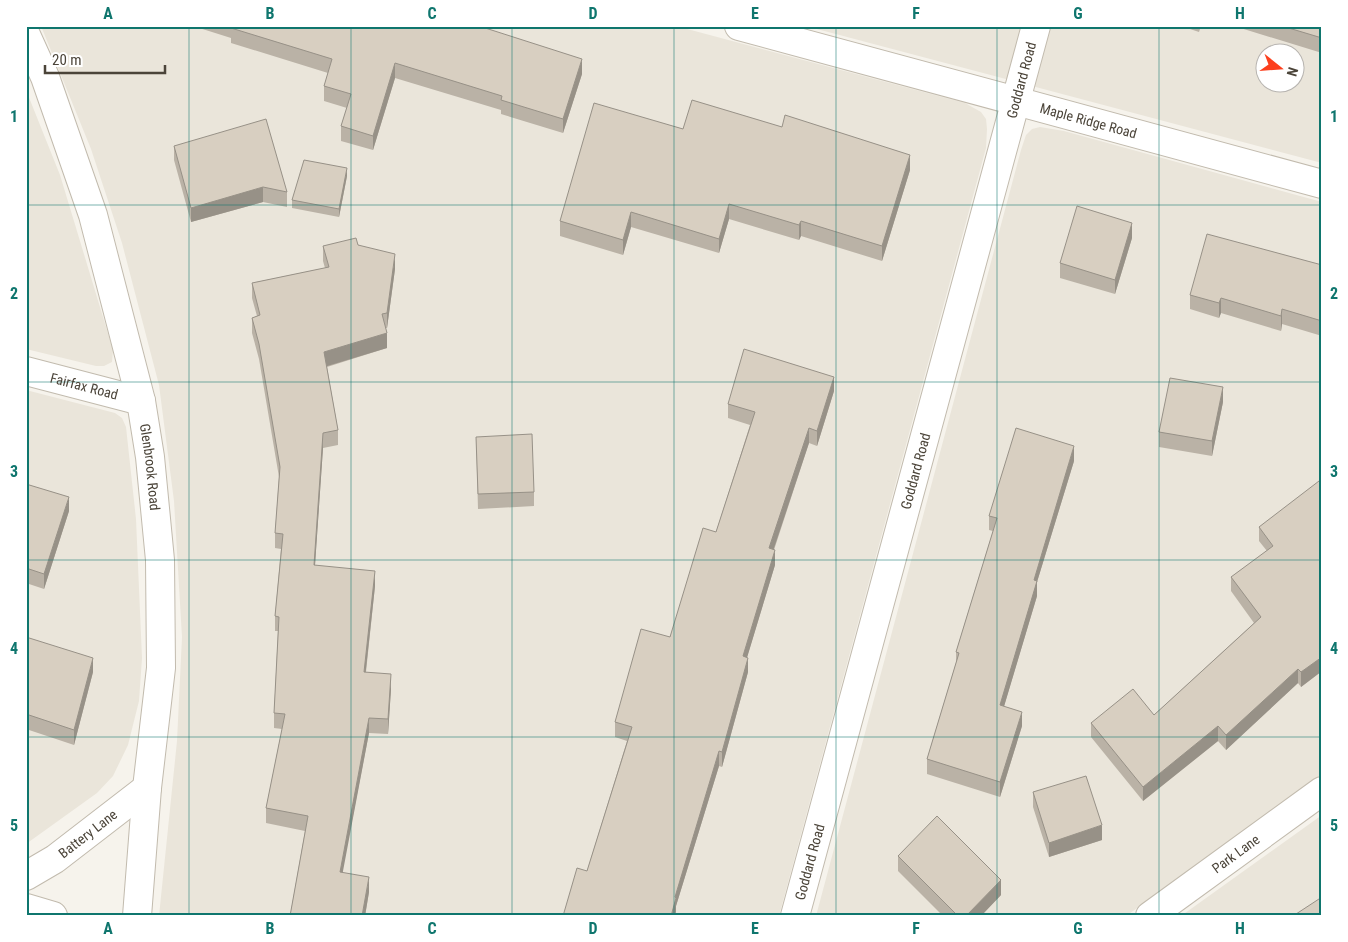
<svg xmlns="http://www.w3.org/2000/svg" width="1348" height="942" font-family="'Roboto Condensed',sans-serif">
  <rect width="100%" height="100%" fill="#f6f3ec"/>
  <path fill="#eae5da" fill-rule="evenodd" d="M 41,26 L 676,26 L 965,103 L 981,112 L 986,119 L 987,129 L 986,148 L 779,916 L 159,916 L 177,741 L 182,637 L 174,501 L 159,385 L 122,243 L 91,149 Z
    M 805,26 L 1322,26 L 1322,163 L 832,33 ZM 1266,52 L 1296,52 L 1296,82 L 1266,82 Z
    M 26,90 L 60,175 L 113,350 L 112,362 L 104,366 L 96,366 L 26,349 Z
    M 1040,127 L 1064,131 L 1322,202 L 1322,776 L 1126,916 L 816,916 L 1021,150 L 1026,135 L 1032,129 Z
    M 26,390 L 115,413 L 122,418 L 126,427 L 136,519 L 142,658 L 139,701 L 128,745 L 113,776 L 97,793 L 26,844 Z
    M 1322,815 L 1322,916 L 1181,916 Z"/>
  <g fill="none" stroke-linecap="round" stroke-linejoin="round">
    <defs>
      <g id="minor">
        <path id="s1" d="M 739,26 L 1322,184"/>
        <path id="s2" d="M 26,35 L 45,77 L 93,215 L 141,401 L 150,457 L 160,560 L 161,668 L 147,788 L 137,916"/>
        <path id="s3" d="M 26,371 L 141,401"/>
        <path id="s4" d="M 26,876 L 55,859 L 147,788"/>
        <path d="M 26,908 L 53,916"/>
        <path id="s5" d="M 795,916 L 1036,26"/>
        <path id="s6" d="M 1150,916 L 1322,791"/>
      </g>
    </defs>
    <use href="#minor" stroke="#c2bbae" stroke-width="30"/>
    <use href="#minor" stroke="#fff" stroke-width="28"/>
  </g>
  <path fill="#bab2a6" d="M 193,26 L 479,26 L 582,74 L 563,133 L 501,114 L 501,110 L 395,78 L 373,150 L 341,141 L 341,126 L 347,108 L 324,101 L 324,86 L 328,73 L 231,43 L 231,38 Z
    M 1181,26 L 1201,26 L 1199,32 Z
    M 1234,26 L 1322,26 L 1322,53 Z
    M 683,129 L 910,170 L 882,261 L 801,236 L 799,240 L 729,219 L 719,253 L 631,227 L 623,255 L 560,236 L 560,221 Z
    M 174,146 L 287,192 L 287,207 L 263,202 L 191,222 L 174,160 Z
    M 347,176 L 339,217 L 292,208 L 292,200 Z
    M 1132,238 L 1115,294 L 1060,278 L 1060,263 Z
    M 358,245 L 395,269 L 387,328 L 386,328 L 387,348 L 327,367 L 338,430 L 338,445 L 323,448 L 315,565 L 375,586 L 366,672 L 391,689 L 388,734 L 369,733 L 342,872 L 369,892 L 365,916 L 290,916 L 305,831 L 266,823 L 266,808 L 282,729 L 274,728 L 274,713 L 278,631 L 275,631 L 275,616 L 281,549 L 275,548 L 275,533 L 279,477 L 259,359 L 252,333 L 252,318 L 257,316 L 252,298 L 252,283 L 325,268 L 323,261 L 323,246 Z
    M 1322,265 L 1322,336 L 1282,324 L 1281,331 L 1221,313 L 1219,318 L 1190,309 L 1190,295 Z
    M 834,391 L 817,446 L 809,443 L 774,550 L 775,565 L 747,657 L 748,672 L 722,767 L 719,766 L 676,906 L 676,912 L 587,871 L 627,741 L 615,737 L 615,722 L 670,637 L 716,532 L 750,425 L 728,418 L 728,404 Z
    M 1223,402 L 1212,456 L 1159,447 L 1159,432 Z
    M 476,437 L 534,492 L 534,506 L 478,509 Z
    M 1074,461 L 1037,582 L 1037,596 L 1004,706 L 1022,726 L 1000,797 L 927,774 L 927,759 L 956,663 L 956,652 L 993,531 L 989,530 L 989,516 Z
    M 26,484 L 69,511 L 44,589 L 26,583 Z
    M 1322,485 L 1322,671 L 1301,687 L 1298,683 L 1226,750 L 1218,741 L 1143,801 L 1091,737 L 1091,723 L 1154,715 L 1254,623 L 1231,591 L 1231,577 L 1267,551 L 1259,541 L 1259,527 Z
    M 26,637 L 93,672 L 74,745 L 26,729 Z
    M 1033,792 L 1102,840 L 1049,857 L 1033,807 Z
    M 898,856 L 1001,895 L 981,916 L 943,916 L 898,871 Z"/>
  <path fill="#979187" d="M 582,59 L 582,74 L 563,133 L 563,119 Z
    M 395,63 L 395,78 L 373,150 L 373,136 Z
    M 910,155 L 910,170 L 882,261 L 882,246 Z
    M 347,168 L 347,176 L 339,217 L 339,209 Z
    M 263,187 L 263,202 L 191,222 L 191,208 Z
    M 729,204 L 729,219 L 719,253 L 719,239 Z
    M 631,212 L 631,227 L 623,255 L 623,240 Z
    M 801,221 L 801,236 L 799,240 L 799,225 Z
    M 1132,223 L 1132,238 L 1115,294 L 1115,280 Z
    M 395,254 L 395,269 L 387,328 L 387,313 Z
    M 1221,298 L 1221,313 L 1219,318 L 1219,303 Z
    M 1282,309 L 1282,324 L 1281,331 L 1281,316 Z
    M 387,333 L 387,348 L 324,367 L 324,352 Z
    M 834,377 L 834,391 L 817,446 L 817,431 Z
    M 1223,387 L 1223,402 L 1212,456 L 1212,441 Z
    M 809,428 L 809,443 L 769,563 L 769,548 Z
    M 323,433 L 323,448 L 314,580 L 314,565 Z
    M 1074,446 L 1074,461 L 1037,582 L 1037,596 L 1000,720 L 1000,705 L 1034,580 Z
    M 69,497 L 69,511 L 44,589 L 44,574 Z
    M 775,550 L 775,565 L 743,671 L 743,656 Z
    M 375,571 L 375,586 L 364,687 L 364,672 Z
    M 1322,657 L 1322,671 L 1301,687 L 1301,672 Z
    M 93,658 L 93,672 L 74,745 L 74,730 Z
    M 748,658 L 748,672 L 722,767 L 722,752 Z
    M 1298,669 L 1298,683 L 1226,750 L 1226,735 Z
    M 391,674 L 391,689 L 388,734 L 388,719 Z
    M 1022,712 L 1022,726 L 1000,797 L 1000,782 Z
    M 369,718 L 369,733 L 340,887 L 340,872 Z
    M 1218,726 L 1218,741 L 1143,801 L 1143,787 Z
    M 719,751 L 719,766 L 676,906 L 676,912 L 675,916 L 671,916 L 675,897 Z
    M 1102,825 L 1102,840 L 1049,857 L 1049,843 Z
    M 369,877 L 369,892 L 365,916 L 362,916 Z
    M 1001,880 L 1001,895 L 981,916 L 966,916 Z"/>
  <path fill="#d8cfc1" stroke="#979187" d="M 232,26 L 479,26 L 582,59 L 563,119 L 501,100 L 502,96 L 395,63 L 373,136 L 341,126 L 351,94 L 324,86 L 332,59 L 231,28 Z
    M 1282,26 L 1322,26 L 1322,38 Z
    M 692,100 L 782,127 L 785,115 L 910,155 L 882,246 L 801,221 L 799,225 L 729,204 L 719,239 L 631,212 L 623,240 L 560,221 L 594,103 L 683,129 Z
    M 266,119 L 287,192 L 263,187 L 191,208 L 174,146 Z
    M 304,160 L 347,168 L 339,209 L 292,200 Z
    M 1077,206 L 1132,223 L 1115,280 L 1060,263 Z
    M 1207,234 L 1322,265 L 1322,321 L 1282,309 L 1281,316 L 1221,298 L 1219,303 L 1190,295 Z
    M 356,238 L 358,245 L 395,254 L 387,313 L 382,314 L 387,333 L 324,352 L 338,430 L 323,433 L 314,565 L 375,571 L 364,672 L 391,674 L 388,719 L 369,718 L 340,872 L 369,877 L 362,916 L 290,916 L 308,816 L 266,808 L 285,714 L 274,713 L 279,617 L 275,616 L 283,534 L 275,533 L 280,467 L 259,344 L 252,318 L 260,315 L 252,283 L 329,267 L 323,246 Z
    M 744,349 L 834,377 L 817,431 L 809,428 L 769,548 L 775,550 L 743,656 L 748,658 L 722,752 L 719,751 L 675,897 L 676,898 L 671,916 L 563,916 L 577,868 L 587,871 L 632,727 L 615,722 L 641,629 L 670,637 L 703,528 L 716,532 L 755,412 L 728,404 Z
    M 1170,378 L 1223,387 L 1212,441 L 1159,432 Z
    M 1016,428 L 1074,446 L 1034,580 L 1037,581 L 1000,705 L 1022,712 L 1000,782 L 927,759 L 959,653 L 956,652 L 997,518 L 989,516 Z
    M 532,434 L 534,492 L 478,494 L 476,437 Z
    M 1319,481 L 1322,485 L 1322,657 L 1301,672 L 1298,669 L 1226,735 L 1218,726 L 1143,787 L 1091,723 L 1133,689 L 1154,715 L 1261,617 L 1231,577 L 1273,546 L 1259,527 Z
    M 26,484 L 69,497 L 44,574 L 26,568 Z
    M 26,637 L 93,658 L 74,730 L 26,714 Z
    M 1086,776 L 1102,825 L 1049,843 L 1033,792 Z
    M 937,816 L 1001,880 L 966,916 L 958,916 L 898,856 Z
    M 1322,897 L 1322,916 L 1293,916 Z"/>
  <path fill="none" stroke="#0f766e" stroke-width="1" stroke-opacity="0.55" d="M 189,26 L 189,916M 351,26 L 351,916M 512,26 L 512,916M 674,26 L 674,916M 836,26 L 836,916M 997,26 L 997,916M 1159,26 L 1159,916M 26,205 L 1322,205M 26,382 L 1322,382M 26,560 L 1322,560M 26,737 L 1322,737"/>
  <g text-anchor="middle" stroke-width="5" stroke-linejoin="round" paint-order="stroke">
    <g font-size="14" fill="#4b4439" stroke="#fff">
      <text dy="5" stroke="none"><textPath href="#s5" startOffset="866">Goddard Road</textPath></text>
      <text dy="5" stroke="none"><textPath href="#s1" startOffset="362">Maple Ridge Road</textPath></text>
      <text dy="5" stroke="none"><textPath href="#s3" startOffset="60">Fairfax Road</textPath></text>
      <text dy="5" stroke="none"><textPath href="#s2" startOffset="451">Glenbrook Road</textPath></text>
      <text dy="5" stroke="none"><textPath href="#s5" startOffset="461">Goddard Road</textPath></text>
      <text dy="5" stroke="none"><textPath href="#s4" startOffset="75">Battery Lane</textPath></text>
      <text dy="5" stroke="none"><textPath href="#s6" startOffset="106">Park Lane</textPath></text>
      <text dy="5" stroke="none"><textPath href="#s5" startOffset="56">Goddard Road</textPath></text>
    </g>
  </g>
  <rect width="1348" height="942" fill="none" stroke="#ffffff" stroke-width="55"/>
  <g transform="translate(1280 68) rotate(107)"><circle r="24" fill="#ffffff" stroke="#b7b4b0"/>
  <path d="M0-4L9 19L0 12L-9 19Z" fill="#fc3f1d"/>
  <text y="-8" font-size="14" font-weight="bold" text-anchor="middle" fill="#4b4439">N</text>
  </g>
  <path d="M45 65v8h120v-8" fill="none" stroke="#4b4439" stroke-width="2.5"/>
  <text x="52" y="65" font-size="15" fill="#4b4439" stroke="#ffffff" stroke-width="4" paint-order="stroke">20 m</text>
  <rect x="28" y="28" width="1292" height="886" fill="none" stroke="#0f766e" stroke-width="2"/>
  <g font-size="16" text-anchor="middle" font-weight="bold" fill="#0f766e">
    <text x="108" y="19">A</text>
    <text x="270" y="19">B</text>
    <text x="432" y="19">C</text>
    <text x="593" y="19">D</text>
    <text x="755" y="19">E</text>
    <text x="916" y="19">F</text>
    <text x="1078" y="19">G</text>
    <text x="1240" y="19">H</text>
    <text x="14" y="122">1</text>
    <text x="1334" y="122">1</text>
    <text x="14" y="299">2</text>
    <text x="1334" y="299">2</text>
    <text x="14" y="477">3</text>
    <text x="1334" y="477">3</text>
    <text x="14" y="654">4</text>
    <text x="1334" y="654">4</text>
    <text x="14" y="831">5</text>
    <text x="1334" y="831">5</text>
    <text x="108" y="934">A</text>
    <text x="270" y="934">B</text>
    <text x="432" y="934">C</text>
    <text x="593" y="934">D</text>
    <text x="755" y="934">E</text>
    <text x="916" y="934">F</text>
    <text x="1078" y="934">G</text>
    <text x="1240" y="934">H</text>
  </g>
</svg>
